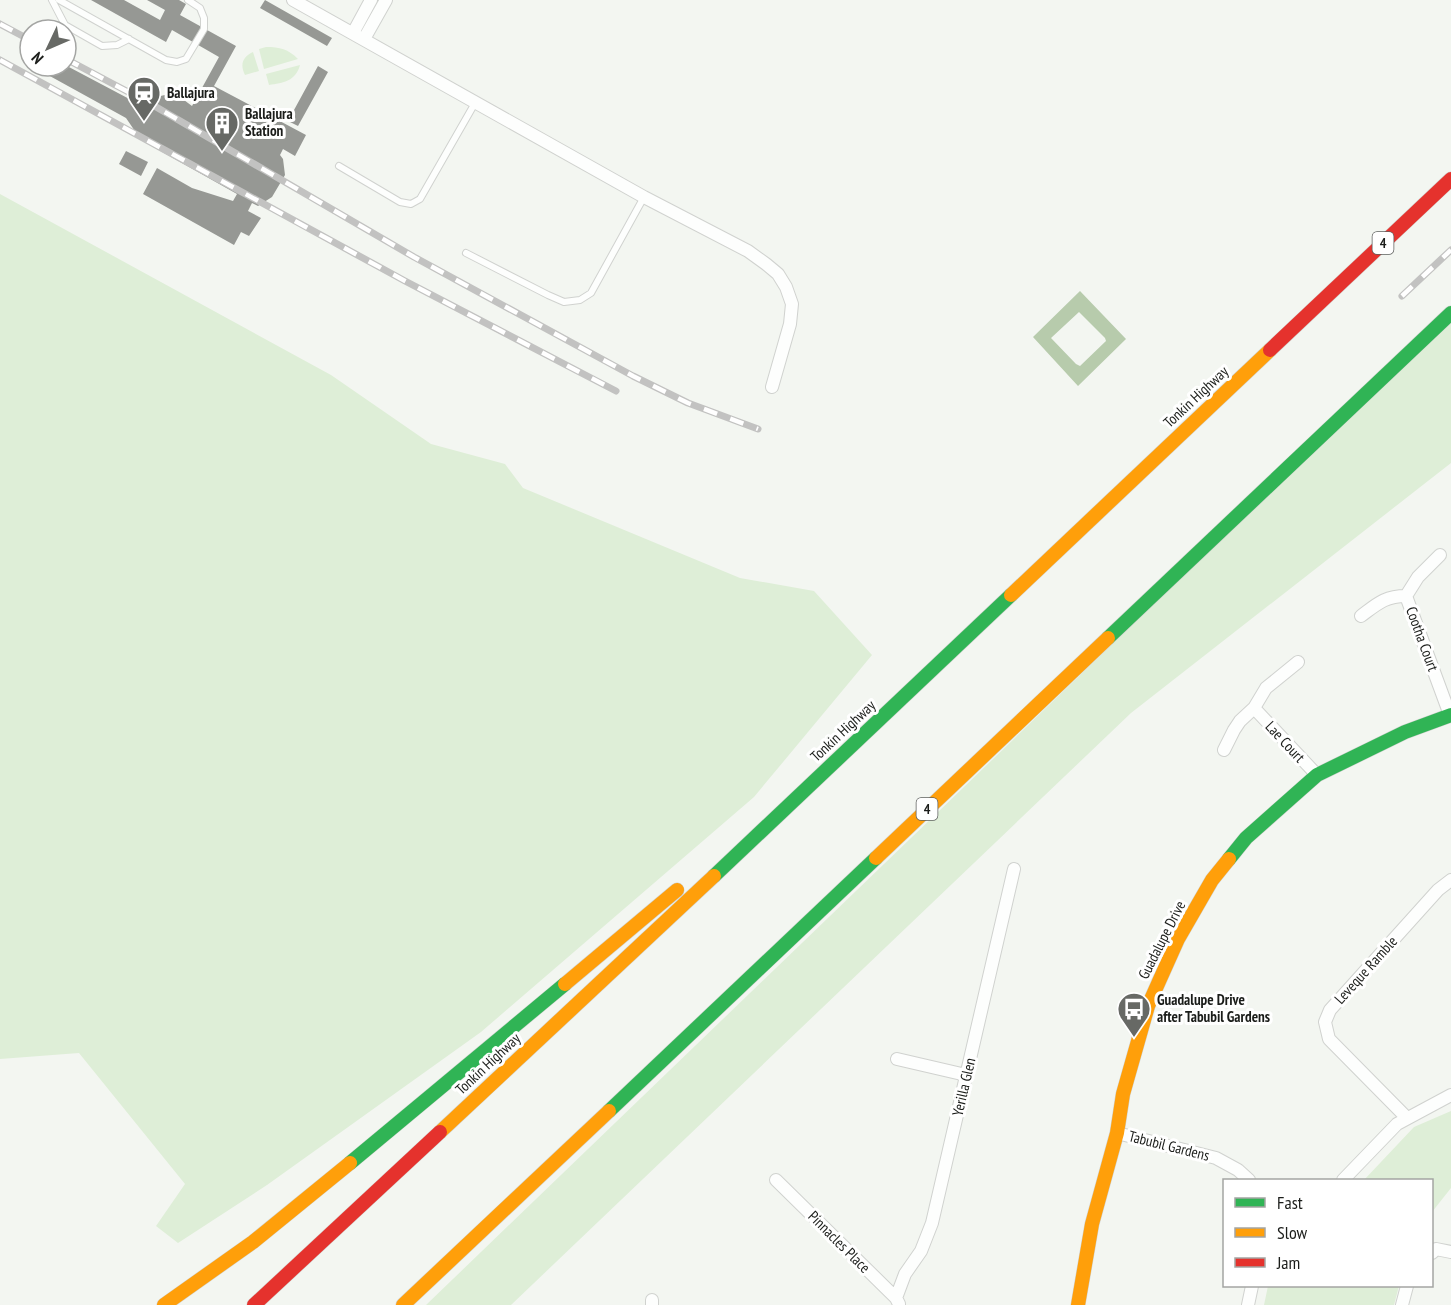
<svg xmlns="http://www.w3.org/2000/svg" width="1451" height="1305" font-family="'PT Sans Narrow',sans-serif">
  <rect width="100%" height="100%" fill="#f3f6f1"/>
  <path fill="#deeed7" d="M 266,47 C 280,47 288,49 298,59 L 264,69 L 259,49 Z
    M 253,52 L 259,71 L 245,75 C 240,65 242,57 253,52 Z
    M 300,65 C 296,81 283,83 269,85 L 266,74 Z
    M 0,194 L 331,375 L 431,444 L 505,464 L 523,488 L 740,578 L 814,591 L 872,655 L 754,797 L 481,1032 L 267,1185 L 178,1243 L 156,1226 L 185,1184 L 79,1053 L 0,1059 Z
    M 1451,318 L 1451,463 L 1131,713 L 511,1305 L 426,1305 Z
    M 1451,1111 L 1451,1188 L 1432,1212 L 1432,1180 L 1364,1180 L 1414,1127 Z
    M 1268,1286 L 1399,1286 L 1394,1305 L 1264,1305 Z"/>
  <path fill="#b7cbac" fill-rule="evenodd" d="M 1080,291 L 1126,339 L 1078,386 L 1033,337 ZM 1079,312 L 1105,338 L 1106,341 L 1080,366 L 1076,364 L 1051,338 Z"/>
  <path fill="#969894" d="M 91,0 L 124,0 L 160,20 L 165,10 L 147,0 L 179,0 L 186,4 L 180,15 L 236,46 L 214,86 L 306,135 L 295,156 L 283,149 L 280,155 L 283,159 L 285,175 L 272,197 L 258,206 L 252,203 L 248,211 L 261,218 L 249,236 L 241,232 L 234,245 L 143,194 L 157,168 L 192,188 L 233,201 L 237,194 L 141,140 L 126,118 L 48,75 L 47,66 L 67,66 L 135,102 L 169,94 L 184,100 L 192,106 L 219,57 L 172,30 L 166,42 Z
    M 265,0 L 332,38 L 327,46 L 260,8 Z
    M 318,66 L 328,72 L 298,126 L 288,121 Z
    M 126,151 L 148,162 L 141,176 L 119,164 Z"/>
  <g fill="none" stroke-linecap="round" stroke-linejoin="round">
    <defs>
      <path id="lane" d="M 52,0 L 65,25 L 102,46 L 117,45 L 129,39
        M 59,0 L 166,60 L 177,62 L 186,59 L 204,29 L 204,18 L 200,8 L 188,0
        M 339,166 L 400,202 L 411,204 L 420,199 L 475,103
        M 466,253 L 548,295 L 564,302 L 580,300 L 591,293 L 644,197"/>
      <path id="street" d="M 293,0 L 644,197 L 748,251 L 766,264 L 778,274 L 786,287 L 792,304 L 790,324 L 772,387
        M 353,33 L 371,0
        M 364,39 L 386,0
        M 1406,596 L 1450,715
        M 1361,616 C 1377,604 1385,596 1406,596 L 1418,577 L 1440,555
        M 1254,708 L 1317,775
        M 1224,750 L 1234,730 L 1240,721 L 1254,708 L 1266,688 L 1298,662
        M 897,1059 L 966,1075
        M 1407,1118 L 1329,1039 L 1325,1022 L 1330,1010 L 1438,890 L 1451,880
        M 1117,1133 L 1216,1158 L 1238,1170 L 1249,1180
        M 776,1180 L 896,1298 L 899,1304
        M 1343,1180 L 1397,1124 L 1451,1095
        M 1432,1253 L 1436,1249 L 1451,1252
        M 896,1298 L 905,1274 L 921,1251 L 932,1223 L 1014,869
        M 652,1305 L 652,1300
        M 1248,1305 L 1252,1286
        M 1402,1305 L 1407,1286"/>
      <path id="fast" d="M 1108,638 L 1451,313
        M 1229,859 L 1246,838 L 1317,775 L 1405,732 L 1451,715
        M 714,876 L 1011,595
        M 609,1111 L 876,858
        M 350,1163 L 565,984"/>
      <path id="slow" d="M 1011,595 L 1270,350
        M 876,858 L 1108,638
        M 565,984 L 677,890
        M 440,1132 L 714,876
        M 164,1305 L 253,1242 L 350,1163
        M 403,1305 L 609,1111
        M 1078,1305 L 1092,1224 L 1117,1133 L 1123,1094 L 1148,1006 L 1178,939 L 1212,880 L 1229,859"/>
      <path id="jam" d="M 1270,350 L 1451,179
        M 254,1305 L 440,1132"/>
    </defs>
    <use href="#lane" stroke="#d0d2cf" stroke-width="8"/>
    <use href="#street" stroke="#d0d2cf" stroke-width="14"/>
    <use href="#fast" stroke="#d0d2cf" stroke-width="15"/>
    <use href="#slow" stroke="#d0d2cf" stroke-width="15"/>
    <use href="#jam" stroke="#d0d2cf" stroke-width="15"/>
    <use href="#lane" stroke="#fdfefd" stroke-width="6"/>
    <use href="#street" stroke="#fdfefd" stroke-width="12"/>
    <use href="#fast" stroke="#30b455" stroke-width="14"/>
    <use href="#slow" stroke="#ff9f0a" stroke-width="14"/>
    <use href="#jam" stroke="#e5322d" stroke-width="14"/>
    <defs>
      <path id="rail" d="M 0,24 L 30,40
        M 66,59 L 151,104 L 414,257 L 633,376 L 688,403 L 758,429
        M 0,60 L 405,281 L 616,391
        M 1402,296 L 1451,250"/>
    </defs>
    <use href="#rail" stroke="#c2c2c1" stroke-width="7"/>
    <use href="#rail" stroke="#fff" stroke-width="4.5" stroke-dasharray="14" stroke-linecap="butt"/>
  </g>
  <defs>
    <symbol id="station-pin" viewBox="-11 -11 22 30"><path d="M0 17L-7.5 6A9.5 9.5 0 1 1 7.5 6Z" fill="#676965" stroke="#fff"/><path d="M-3-6H3Q5-6 5-4V2Q5 4 3 4L4.5 6H3L1.5 4h-3L-3 6H-4.5L-3 4Q-5 4-5 2V-4Q-5-6-3-6ZM-3.5-4v3h7v-3ZM-3.5 1v1.5H-2V1ZM2 1v1.5H3.5V1Z" fill="#fff"/></symbol>
    <symbol id="building-pin" viewBox="-11 -11 22 30"><path d="M0 17L-7.5 6A9.5 9.5 0 1 1 7.5 6Z" fill="#676965" stroke="#fff"/><path d="M-4-6H4V6H1V3H-1V6H-4ZM-2.5-4.3h1.7v1.8h-1.7ZM.8-4.3h1.7v1.8H.8ZM-2.5-1h1.7V.8h-1.7ZM.8-1h1.7V.8H.8Z" fill="#fff"/></symbol>
    <symbol id="bus-pin" viewBox="-11 -11 22 30"><path d="M0 17L-7.5 6A9.5 9.5 0 1 1 7.5 6Z" fill="#676965" stroke="#fff"/><path d="M-5-6H5V4H4V6H2V4H-2V6H-4V4H-5ZM-3.5-4V0h7V-4ZM-3.5 1.2v1.5H-2V1.2ZM2 1.2v1.5H3.5V1.2Z" fill="#fff"/></symbol>
  </defs>
  <g fill-rule="evenodd">
    <use href="#station-pin" x="125" y="74" width="38" height="52"/>
    <use href="#building-pin" x="203" y="104" width="38" height="52"/>
    <use href="#bus-pin" x="1115" y="990" width="38" height="52"/>
  </g>
  <g text-anchor="middle" stroke-width="6" stroke-linejoin="round" paint-order="stroke">
    <g fill="#fff" stroke="#5f615f" stroke-width="1.5">
      <rect x="1372.5" y="232" width="21" height="22" rx="4.5"/>
      <rect x="916.5" y="798" width="21" height="22" rx="4.5"/>
    </g>
    <g font-size="14" font-weight="bold" fill="#1b1d1a">
      <text x="1383" y="248">4</text>
      <text x="927" y="814">4</text>
    </g>
    <g font-size="15" font-weight="bold" fill="#1b1d1a" stroke="#fff" text-anchor="start">
      <text x="167" y="98">Ballajura</text>
      <text x="245" y="119">Ballajura<tspan x="245" dy="17">Station</tspan></text>
      <text x="1157" y="1005">Guadalupe Drive<tspan x="1157" dy="17">after Tabubil Gardens</tspan></text>
    </g>
    <g font-size="15" fill="#1b1d1a" stroke="#fff">
      <text transform="translate(1196 397) rotate(-43)" y="5">Tonkin Highway</text>
      <text transform="translate(1422 639) rotate(70)" y="5">Cootha Court</text>
      <text transform="translate(843 731) rotate(-43)" y="5">Tonkin Highway</text>
      <text transform="translate(1285 742) rotate(47)" y="5">Lae Court</text>
      <text transform="translate(1162 940) rotate(-63)" y="5">Guadalupe Drive</text>
      <text transform="translate(1366 970) rotate(-48)" y="5">Leveque Ramble</text>
      <text transform="translate(488 1064) rotate(-43)" y="5">Tonkin Highway</text>
      <text transform="translate(964 1087) rotate(-77)" y="5">Yerilla Glen</text>
      <text transform="translate(1169 1146) rotate(14)" y="5">Tabubil Gardens</text>
      <text transform="translate(839 1242) rotate(45)" y="5">Pinnacles Place</text>
    </g>
  </g>
  <rect x="1223" y="1179" width="210" height="108" fill="#ffffff" stroke="#a4a5a3" stroke-width="1.5"/>
  <rect x="1235" y="1198" width="30" height="9" fill="#30b455" stroke="#a4a5a3" stroke-width="1.5"/>
  <text x="1277" y="1209" font-size="18" fill="#1b1d1a">Fast</text>
  <rect x="1235" y="1228" width="30" height="9" fill="#ff9f0a" stroke="#a4a5a3" stroke-width="1.5"/>
  <text x="1277" y="1239" font-size="18" fill="#1b1d1a">Slow</text>
  <rect x="1235" y="1258" width="30" height="9" fill="#e5322d" stroke="#a4a5a3" stroke-width="1.5"/>
  <text x="1277" y="1269" font-size="18" fill="#1b1d1a">Jam</text>
  <g transform="translate(48 48) rotate(226)"><circle r="28" fill="#ffffff" stroke="#a4a5a3" stroke-width="1.5"/>
  <path d="M0-4.5L10 22L0 15L-10 22Z" fill="#676965"/>
  <text y="-9" font-size="16" font-weight="bold" text-anchor="middle" fill="#1b1d1a">N</text>
  </g>
</svg>
